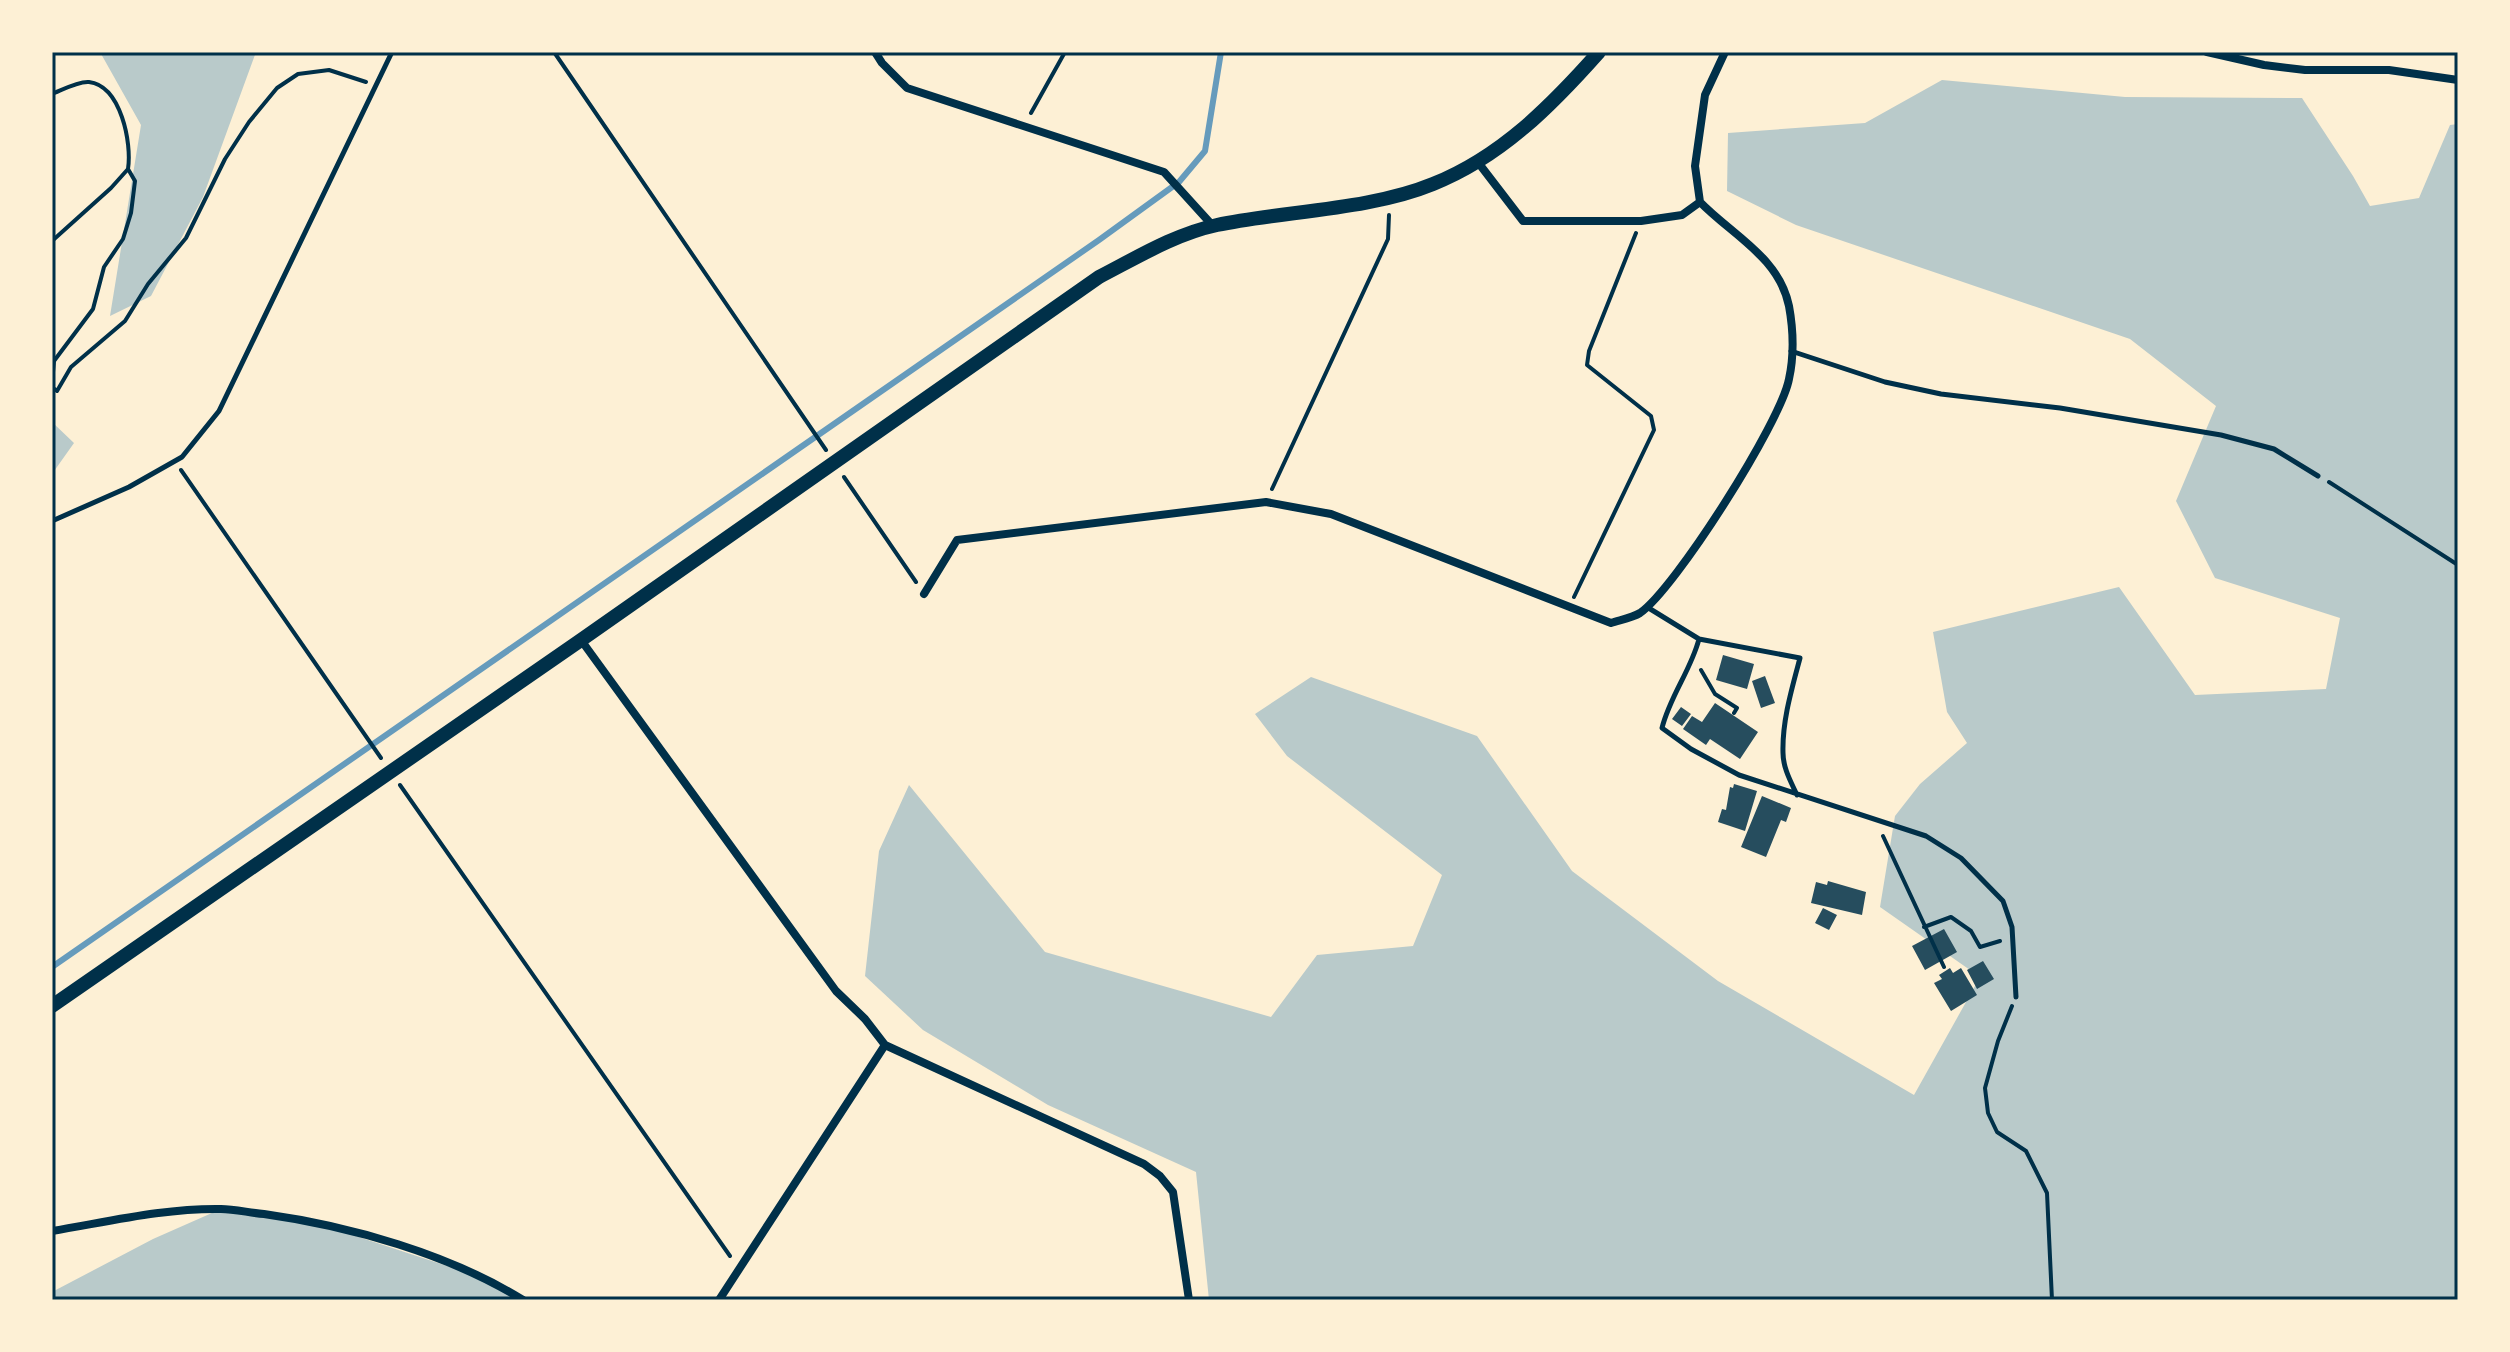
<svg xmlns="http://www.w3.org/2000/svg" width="2510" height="1352" font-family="'PT Sans Narrow',sans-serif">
  <rect width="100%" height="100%" fill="#fdf0d5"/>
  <path fill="#b9caca" d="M 100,52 L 256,52 L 203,197 L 151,296 L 110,316 L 141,125 Z
    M 1942,80 L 2125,97 L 2302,98 L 2353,176 L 2370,206 L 2419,198 L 2450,125 L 2458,124 L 2458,1300 L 1209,1300 L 1196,1172 L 1048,1105 L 923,1030 L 865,976 L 879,851 L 909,785 L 1045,952 L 1271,1017 L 1317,955 L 1413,946 L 1442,875 L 1287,756 L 1255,714 L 1311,677 L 1477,736 L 1572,871 L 1718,981 L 1914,1095 L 1980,977 L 1880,907 L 1895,816 L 1920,784 L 1967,743 L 1947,712 L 1933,632 L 2119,587 L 2195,695 L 2326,689 L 2340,618 L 2215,578 L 2176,501 L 2216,406 L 2130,339 L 1796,225 L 1727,191 L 1728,133 L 1865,123 Z
    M 52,422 L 74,443 L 52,474 Z
    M 221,1209 L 307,1220 L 493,1281 L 523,1300 L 52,1300 L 52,1292 L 153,1239 Z"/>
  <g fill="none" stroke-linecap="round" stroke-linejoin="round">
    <path stroke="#669bbc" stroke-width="6" d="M 52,967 L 1099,240 L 1179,182 L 1205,151 L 1221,52"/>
  </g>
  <path fill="#264d5e" d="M 1723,655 L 1754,664 L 1747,689 L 1716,680 Z
    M 1765,676 L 1775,703 L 1761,708 L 1752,681 Z
    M 1715,703 L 1758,732 L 1740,759 L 1710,739 L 1706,745 L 1683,729 L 1692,716 L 1702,722 Z
    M 1681,707 L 1691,714 L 1682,726 L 1672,719 Z
    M 1734,784 L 1757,791 L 1745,831 L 1718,822 L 1722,809 L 1726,810 L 1730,787 L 1733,788 Z
    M 1762,796 L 1791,808 L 1786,822 L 1781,820 L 1766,857 L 1741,847 Z
    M 1828,881 L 1866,892 L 1862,915 L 1811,903 L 1816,882 L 1827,885 Z
    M 1823,908 L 1837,915 L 1829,930 L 1815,923 Z
    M 1944,929 L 1957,952 L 1925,970 L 1912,946 Z
    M 1983,961 L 1994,979 L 1977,989 L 1967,970 Z
    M 1950,968 L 1953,973 L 1961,968 L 1977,995 L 1951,1011 L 1934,983 L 1942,979 L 1939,975 Z"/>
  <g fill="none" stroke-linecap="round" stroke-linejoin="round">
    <path stroke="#003049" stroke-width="4" d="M 554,52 L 826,450
      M 52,94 C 62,90 78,81 89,82 C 121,86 132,143 128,169
      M 1031,113 L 1065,52
      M 52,241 L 111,188 L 128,169 L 135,181 L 131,213 L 123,239 L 104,267 L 93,309 L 54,361 L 52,383
      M 52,387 L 57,391 L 71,367 L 125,321 L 148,284 L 186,238 L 225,159 L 249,122 L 277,88 L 298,74 L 329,70 L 366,82
      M 181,470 L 381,758
      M 844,477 L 916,582
      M 2329,482 L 2458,565
      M 1272,489 L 1388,239 L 1389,215
      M 1574,597 L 1654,430 L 1651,416 L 1587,365 L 1589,351 L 1636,233
      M 1701,670 L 1715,694 L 1737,708 L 1734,713
      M 400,785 L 730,1256
      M 1883,836 L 1944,967
      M 1924,927 L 1951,917 L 1971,931 L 1980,947 L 2000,941
      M 2012,1006 L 1998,1041 L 1985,1088 L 1988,1113 L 1997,1132 L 2026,1151 L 2047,1193 L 2052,1300"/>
    <path stroke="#003049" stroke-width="5" d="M 1791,351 L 1885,382 L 1941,394 L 2060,408 L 2221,435 L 2274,449 L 2318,476
      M 52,521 L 129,487 L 182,457 L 219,411 L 392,52
      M 1647,607 L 1699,639 C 1691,670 1670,696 1662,728 L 1691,749 L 1739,775 L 1926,836 L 1961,858 L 2003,901 L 2012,927 L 2016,997
      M 1699,639 L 1800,658 C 1792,688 1782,721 1783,753 C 1783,768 1791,782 1797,795"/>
    <path stroke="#003049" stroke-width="8" d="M 875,52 L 882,63 L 907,88 L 1164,172 L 1213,226
      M 2207,52 L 2264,65 L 2305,70 L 2389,70 L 2458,80
      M 1477,161 L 1523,221 L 1641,221 L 1682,215 L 1700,202
      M 924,594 L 957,540 L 1266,502 L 1331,514 L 1611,623 C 1620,620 1632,618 1640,613 C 1675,589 1781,422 1789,379 C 1794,356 1793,328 1789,306 C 1779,257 1732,235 1700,202 L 1695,166 L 1705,95 L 1725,52
      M 581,640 L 836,991 L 865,1019 L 885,1045 L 1144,1164 L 1160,1176 L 1173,1192 L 1189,1300
      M 52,1231 C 107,1222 165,1208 221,1209 C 235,1209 250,1213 264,1214 C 350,1226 449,1254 523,1300
      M 719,1300 L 885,1045"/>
    <path stroke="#003049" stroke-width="14" d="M 52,1006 L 581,640 L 1099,277 C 1136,258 1175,234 1217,225 C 1284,211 1370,210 1433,184 C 1501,157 1552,105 1599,52"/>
  </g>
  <rect width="2510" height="1352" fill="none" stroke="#fdf0d5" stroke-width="108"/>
  <rect x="54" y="54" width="2402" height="1244" fill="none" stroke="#003049" stroke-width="3"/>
</svg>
